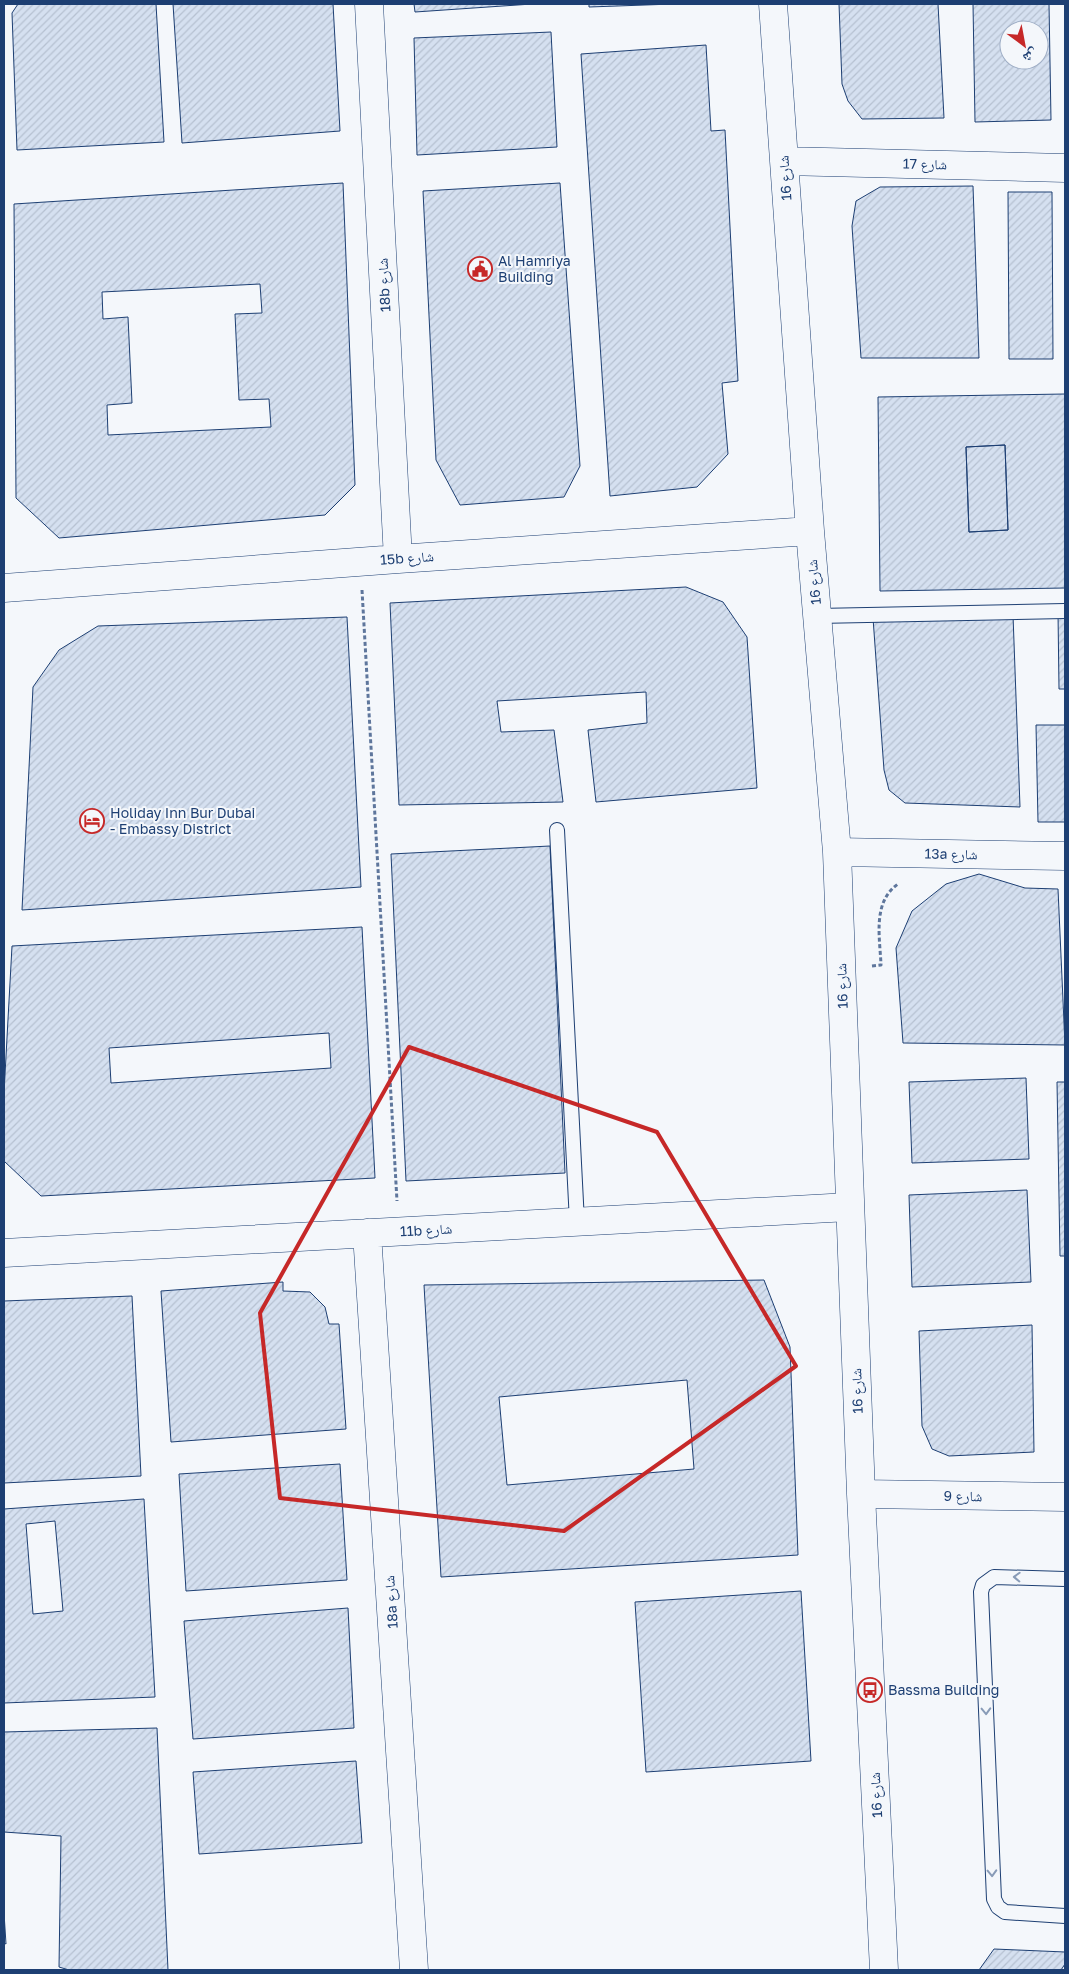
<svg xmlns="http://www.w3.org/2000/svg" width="1069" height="1974" font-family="'Golos Text','Noto Naskh Arabic',sans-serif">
  <defs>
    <pattern id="building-hatch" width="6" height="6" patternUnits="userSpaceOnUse" patternTransform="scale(1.25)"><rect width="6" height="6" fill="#d5e0f0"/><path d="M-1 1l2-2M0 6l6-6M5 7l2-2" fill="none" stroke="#b6c1d1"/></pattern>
  </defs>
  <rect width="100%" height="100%" fill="#f4f7fb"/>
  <path fill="url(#building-hatch)" stroke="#1d3f73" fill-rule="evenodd" d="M 18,4 L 156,4 L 164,142 L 17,150 L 12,13 Z
    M 173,4 L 333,4 L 340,131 L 182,143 Z
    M 414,4 L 532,4 L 415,12 Z
    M 589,4 L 673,4 L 589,7 Z
    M 839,4 L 938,4 L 944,118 L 862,119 L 848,101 L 842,84 Z
    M 973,4 L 1049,4 L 1051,120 L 975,122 ZM 1009,30 L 1039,30 L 1039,60 L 1009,60 Z
    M 551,32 L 557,147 L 417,155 L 414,38 Z
    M 706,45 L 711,131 L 725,130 L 738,381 L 722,383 L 728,454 L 697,487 L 610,496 L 581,54 Z
    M 343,183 L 355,485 L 325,515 L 59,538 L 16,498 L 14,204 ZM 260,284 L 262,313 L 235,314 L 239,400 L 269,399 L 271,427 L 108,435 L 107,405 L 132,403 L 128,317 L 103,319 L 102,292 Z
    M 560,183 L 580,466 L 564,497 L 460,505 L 436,460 L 423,191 Z
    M 973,186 L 979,358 L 861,358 L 852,226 L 856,201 L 880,187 Z
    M 1008,192 L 1052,192 L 1053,359 L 1009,359 Z
    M 1065,394 L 1065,588 L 880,591 L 878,397 ZM 1005,445 L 1008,530 L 969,532 L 966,447 Z
    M 1005,445 L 1008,530 L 969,532 L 966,447 Z
    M 686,587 L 723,602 L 747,637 L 757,788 L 596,802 L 588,730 L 647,723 L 646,692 L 497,701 L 501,732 L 554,730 L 563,802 L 399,805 L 390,603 Z
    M 1058,613 L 1065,613 L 1065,689 L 1059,689 Z
    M 1013,615 L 1020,807 L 905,803 L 889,790 L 884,770 L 873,618 Z
    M 347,617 L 361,887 L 22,910 L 33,687 L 59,650 L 98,626 Z
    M 1036,725 L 1065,725 L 1065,822 L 1038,822 Z
    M 550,846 L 565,1173 L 406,1181 L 391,854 Z
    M 979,874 L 1025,888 L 1058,889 L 1065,1045 L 903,1043 L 896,948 L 912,911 L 946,884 Z
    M 362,927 L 375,1178 L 41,1196 L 4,1161 L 4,1093 L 12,946 ZM 329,1033 L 331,1068 L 111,1083 L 109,1048 Z
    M 1026,1078 L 1029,1159 L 912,1163 L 909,1082 Z
    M 1057,1082 L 1065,1082 L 1065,1256 L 1060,1256 Z
    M 1027,1190 L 1031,1282 L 912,1287 L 909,1195 Z
    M 764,1280 L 790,1347 L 798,1555 L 441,1577 L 424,1285 ZM 687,1380 L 694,1469 L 507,1485 L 499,1397 Z
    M 283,1282 L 283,1291 L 310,1292 L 325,1307 L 329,1324 L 339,1324 L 346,1429 L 171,1442 L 161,1291 Z
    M 132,1296 L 141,1476 L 4,1483 L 4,1301 Z
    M 1032,1325 L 1034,1452 L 949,1456 L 932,1449 L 922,1426 L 919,1331 Z
    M 340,1464 L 347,1580 L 186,1591 L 179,1474 Z
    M 144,1499 L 155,1697 L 4,1703 L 4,1509 ZM 55,1521 L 63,1611 L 33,1614 L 26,1524 Z
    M 801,1591 L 811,1761 L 646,1772 L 635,1602 Z
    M 348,1608 L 354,1728 L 193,1739 L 184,1621 Z
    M 157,1728 L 168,1970 L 69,1970 L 59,1967 L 61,1836 L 4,1832 L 4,1732 Z
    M 356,1761 L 362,1843 L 199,1854 L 193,1772 Z
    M 4,1913 L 6,1944 L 4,1943 Z
    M 994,1949 L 1065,1952 L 1065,1964 L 1061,1970 L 979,1970 Z"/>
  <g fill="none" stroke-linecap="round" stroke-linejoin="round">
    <defs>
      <path id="lane" d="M 817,616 L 1065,611
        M 557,830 L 577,1222
        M 1065,1579 L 994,1577 L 983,1585 L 981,1592 L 994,1899 L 998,1907 L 1005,1912 L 1065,1916"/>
      <path id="street" d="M 369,4 L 398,559
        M 773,4 L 810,531 L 837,852 L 861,1494 L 884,1970
        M 784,161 L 1065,168
        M 4,588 L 398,559 L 810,531
        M 837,852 L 1065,856
        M 367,1233 L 414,1970
        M 4,1253 L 849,1207
        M 861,1494 L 1065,1497"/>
    </defs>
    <use href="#lane" stroke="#1d3f73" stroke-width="16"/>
    <use href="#street" stroke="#1d3f73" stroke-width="29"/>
    <path stroke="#5e769c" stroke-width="3" stroke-dasharray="4 2.5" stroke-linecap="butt" d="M 362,590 L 397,1201
      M 872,966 L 881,965 C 880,938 872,902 898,884"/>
    <use href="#lane" stroke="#f4f7fb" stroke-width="14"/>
    <use href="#street" stroke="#f4f7fb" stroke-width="28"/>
  </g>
  <defs><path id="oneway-chevron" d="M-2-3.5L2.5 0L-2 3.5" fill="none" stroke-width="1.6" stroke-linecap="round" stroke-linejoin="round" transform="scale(1.25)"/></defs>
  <g stroke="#889bb7">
    <use href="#oneway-chevron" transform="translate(1017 1577) rotate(-178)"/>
    <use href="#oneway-chevron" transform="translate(986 1711) rotate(88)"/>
    <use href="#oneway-chevron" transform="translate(992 1873) rotate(88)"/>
  </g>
  <path fill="none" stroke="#c62828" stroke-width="4" stroke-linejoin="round" d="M 409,1047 L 657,1132 L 796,1366 L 564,1531 L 280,1498 L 260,1313 Z"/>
  <defs>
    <symbol id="civic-ring" viewBox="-11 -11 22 22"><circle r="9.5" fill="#f4f7fb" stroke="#c62828" stroke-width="1.5"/><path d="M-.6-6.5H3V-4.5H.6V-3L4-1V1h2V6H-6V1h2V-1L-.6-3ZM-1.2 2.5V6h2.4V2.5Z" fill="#c62828"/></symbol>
    <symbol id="hotel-ring" viewBox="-11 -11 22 22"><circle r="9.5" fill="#f4f7fb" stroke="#c62828" stroke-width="1.5"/><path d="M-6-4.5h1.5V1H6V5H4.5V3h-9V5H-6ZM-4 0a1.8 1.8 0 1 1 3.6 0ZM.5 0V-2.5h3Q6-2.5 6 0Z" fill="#c62828"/></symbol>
    <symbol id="bus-ring" viewBox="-11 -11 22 22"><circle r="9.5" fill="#f4f7fb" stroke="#c62828" stroke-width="1.5"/><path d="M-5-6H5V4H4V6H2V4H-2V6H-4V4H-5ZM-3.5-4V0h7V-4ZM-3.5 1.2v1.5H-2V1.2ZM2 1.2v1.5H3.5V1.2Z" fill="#c62828"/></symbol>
  </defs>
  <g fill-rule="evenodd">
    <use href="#civic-ring" x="466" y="255" width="28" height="28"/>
    <use href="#hotel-ring" x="78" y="807" width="28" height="28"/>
    <use href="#bus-ring" x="856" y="1676" width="28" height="28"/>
  </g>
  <g text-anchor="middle" stroke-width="4" stroke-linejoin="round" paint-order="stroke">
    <g font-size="14" fill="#1d3f73" stroke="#f4f7fb">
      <text transform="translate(925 164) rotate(1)" y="5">شارع 17</text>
      <text transform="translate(785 178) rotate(-94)" y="5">شارع 16</text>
      <text transform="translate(384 285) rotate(-93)" y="5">18b شارع</text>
      <text transform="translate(407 558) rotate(-4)" y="5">15b شارع</text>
      <text transform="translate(814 582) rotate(-95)" y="5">شارع 16</text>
      <text transform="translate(951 854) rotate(1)" y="5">13a شارع</text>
      <text transform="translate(842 986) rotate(-92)" y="5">شارع 16</text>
      <text transform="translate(426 1230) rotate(-3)" y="5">11b شارع</text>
      <text transform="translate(857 1391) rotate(-92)" y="5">شارع 16</text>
      <text transform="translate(963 1496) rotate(1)" y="5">شارع 9</text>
      <text transform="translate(391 1602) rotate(-94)" y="5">18a شارع</text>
      <text transform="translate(876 1795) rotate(-93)" y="5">شارع 16</text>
    </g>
    <g font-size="14" fill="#1d3f73" stroke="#f4f7fb" text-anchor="start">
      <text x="498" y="266">Al Hamriya<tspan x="498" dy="16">Building</tspan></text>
      <text x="110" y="818">Holiday Inn Bur Dubai<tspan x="110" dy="16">- Embassy District</tspan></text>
      <text x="888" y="1695">Bassma Building</text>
    </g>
  </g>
  <rect width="1069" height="1974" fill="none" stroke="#1d3f73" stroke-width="10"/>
  <g transform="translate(1024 45) rotate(148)"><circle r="24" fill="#f4f7fb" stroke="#9eadc5"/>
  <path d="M0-4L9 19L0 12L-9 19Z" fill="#c62828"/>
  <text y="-8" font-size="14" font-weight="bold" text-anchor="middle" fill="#1d3f73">ش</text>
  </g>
</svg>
